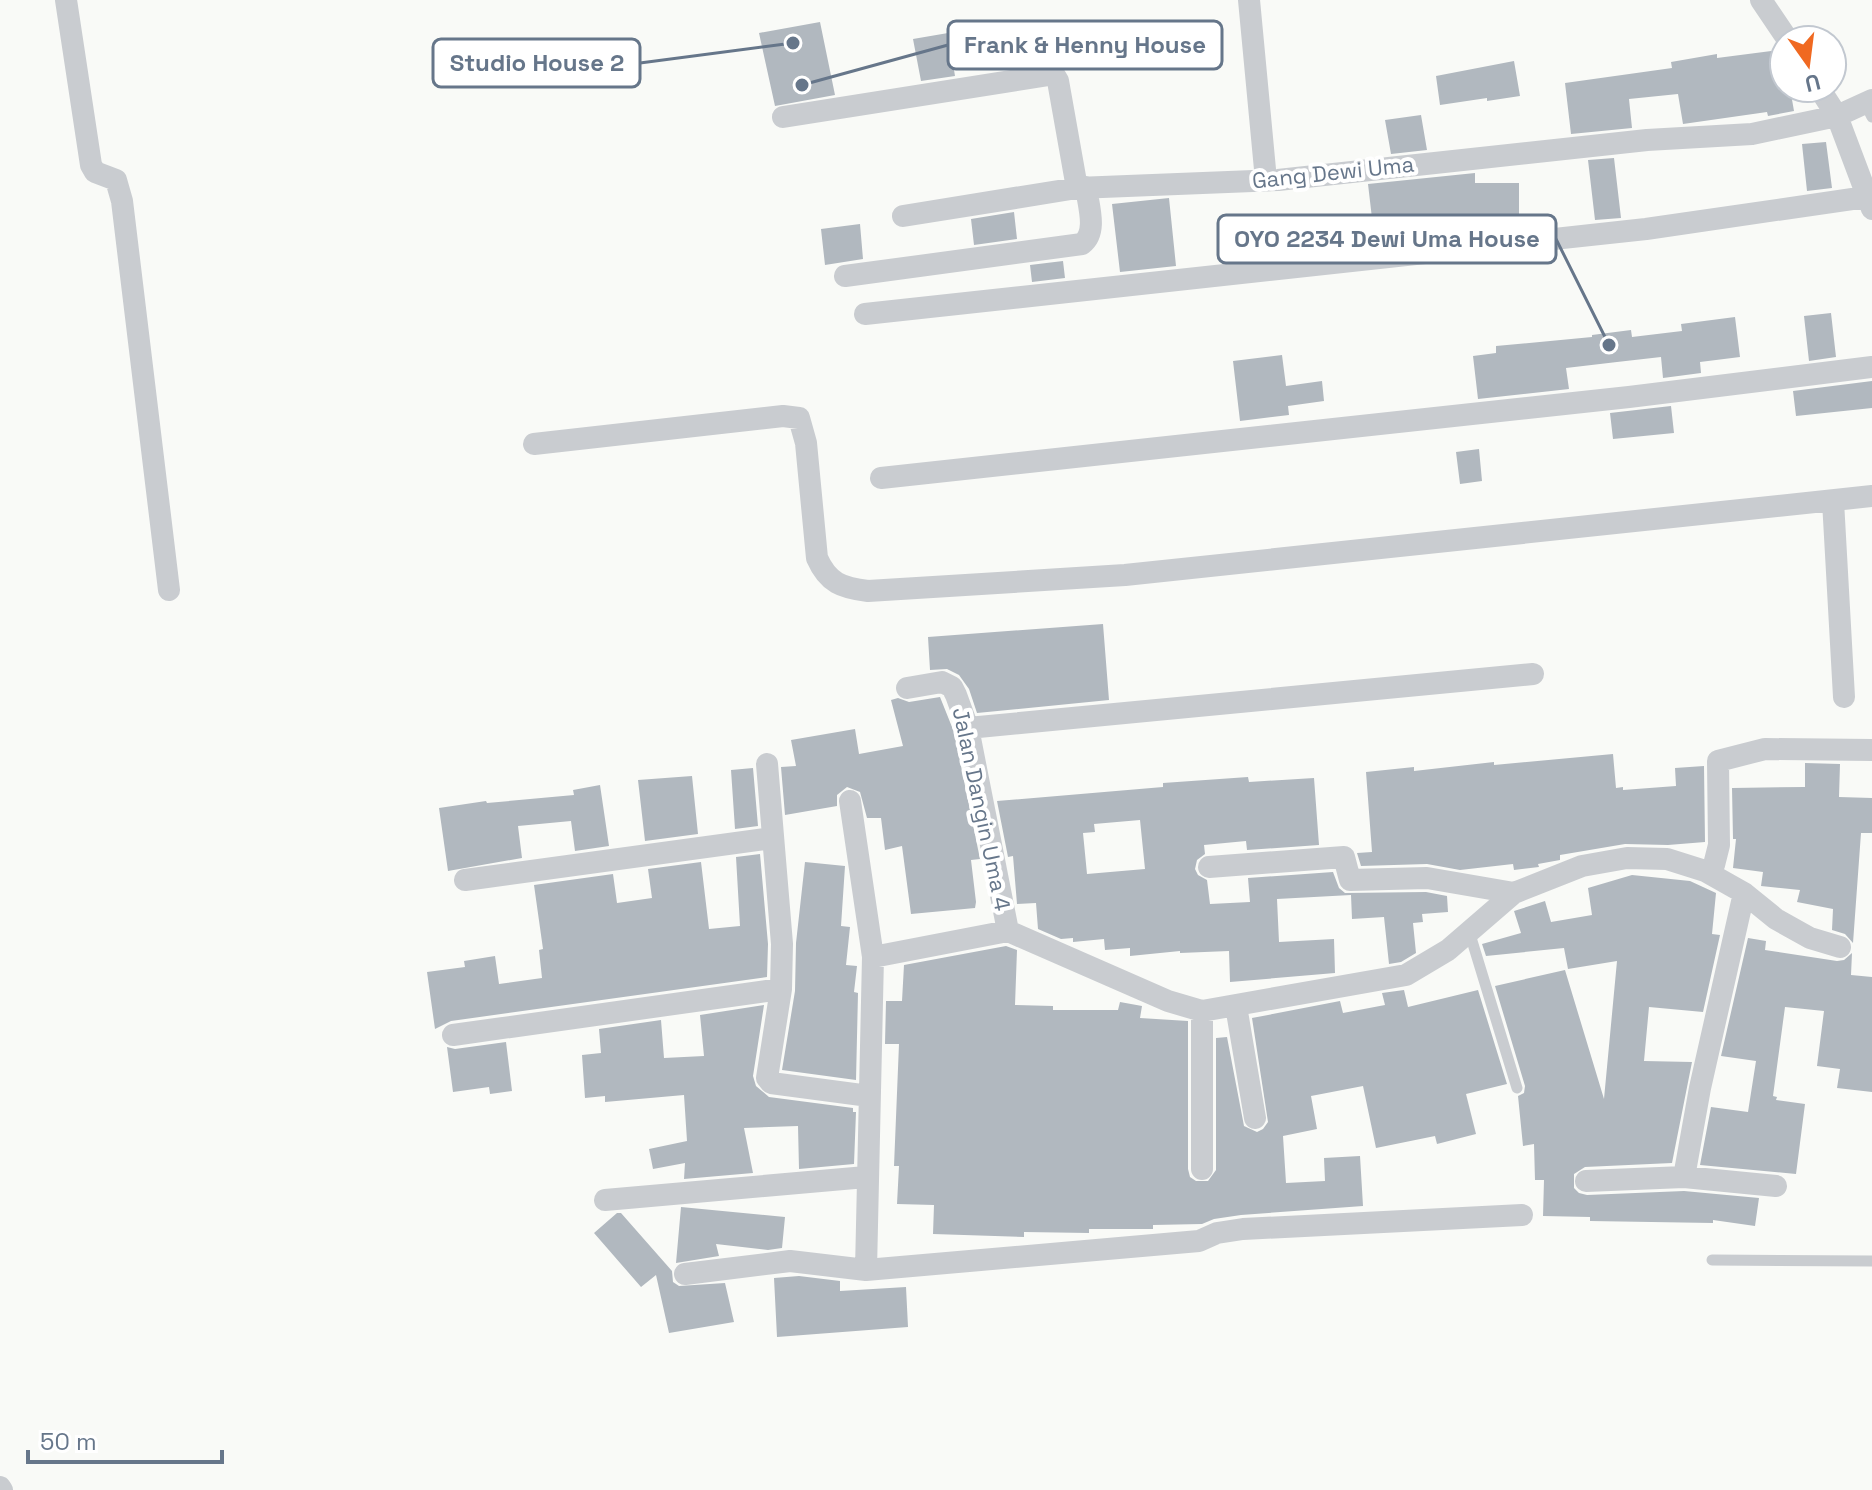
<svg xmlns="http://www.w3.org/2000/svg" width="1872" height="1490" font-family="'Space Grotesk',sans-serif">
  <rect width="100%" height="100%" fill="#f9faf7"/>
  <path fill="#b1b8bf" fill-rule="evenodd" d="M 820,22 L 835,95 L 775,106 L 759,33 Z
    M 948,33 L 955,76 L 921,81 L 913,39 Z
    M 1779,50 L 1784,53 L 1784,88 L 1790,88 L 1794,111 L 1768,116 L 1767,112 L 1683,124 L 1678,94 L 1629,99 L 1632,128 L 1571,134 L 1565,83 L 1672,68 L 1671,62 L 1717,54 L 1717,58 Z
    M 1514,61 L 1520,96 L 1487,101 L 1487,98 L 1440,105 L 1436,76 Z
    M 1421,115 L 1427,150 L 1391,154 L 1385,120 Z
    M 1826,142 L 1832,188 L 1807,191 L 1802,144 Z
    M 1614,158 L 1621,218 L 1595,220 L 1588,160 Z
    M 1475,173 L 1475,183 L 1519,183 L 1519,229 L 1491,232 L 1491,228 L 1443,229 L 1443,234 L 1404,234 L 1404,241 L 1375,244 L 1368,184 Z
    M 1169,198 L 1176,266 L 1120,272 L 1112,204 Z
    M 1014,212 L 1017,239 L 974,245 L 971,219 Z
    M 860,224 L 863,259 L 825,265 L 821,229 Z
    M 1063,261 L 1065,278 L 1032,282 L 1030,265 Z
    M 1831,313 L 1836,357 L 1809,361 L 1804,316 Z
    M 1735,317 L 1740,357 L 1700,362 L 1701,373 L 1663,378 L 1661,357 L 1617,362 L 1566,368 L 1569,389 L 1478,399 L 1473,356 L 1496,353 L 1496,346 L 1592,337 L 1592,335 L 1631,330 L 1632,337 L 1682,331 L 1681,324 Z
    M 1282,355 L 1286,386 L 1322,381 L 1324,401 L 1288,406 L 1289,415 L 1240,421 L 1233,361 Z
    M 1872,381 L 1872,408 L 1796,416 L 1793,391 Z
    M 1671,406 L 1674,433 L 1613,439 L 1610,413 Z
    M 1479,449 L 1482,481 L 1460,484 L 1456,452 Z
    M 1103,624 L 1109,700 L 977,713 L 969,689 L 959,675 L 947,669 L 930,670 L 928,637 Z
    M 940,697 L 954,732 L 980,859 L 971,860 L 976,902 L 975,908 L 911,914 L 902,846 L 885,850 L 881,818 L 867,818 L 860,792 L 847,787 L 837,795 L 837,806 L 785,815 L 781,767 L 796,766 L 791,740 L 855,729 L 859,754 L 903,746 L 891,700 L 898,698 L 909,702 Z
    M 1613,754 L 1616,788 L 1623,787 L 1623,790 L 1676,786 L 1675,768 L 1704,766 L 1705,842 L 1668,845 L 1625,844 L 1560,855 L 1560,860 L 1538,864 L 1539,867 L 1514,870 L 1513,864 L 1460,870 L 1427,864 L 1361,866 L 1357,853 L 1372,852 L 1366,772 L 1414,767 L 1414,771 L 1494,762 L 1494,765 Z
    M 1805,763 L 1840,764 L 1839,797 L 1872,798 L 1872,833 L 1861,833 L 1853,943 L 1845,934 L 1832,930 L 1833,909 L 1797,902 L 1800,890 L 1761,886 L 1763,872 L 1733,868 L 1736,839 L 1733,839 L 1732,788 L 1805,787 Z
    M 753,768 L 758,826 L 735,829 L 731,770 Z
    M 692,776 L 698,834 L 645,841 L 638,780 Z
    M 1248,777 L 1249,782 L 1314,778 L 1319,845 L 1247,850 L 1246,841 L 1204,845 L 1205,854 L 1197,860 L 1195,869 L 1198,875 L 1207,880 L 1210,904 L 1250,902 L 1248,878 L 1333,872 L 1339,888 L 1345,893 L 1426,892 L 1447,896 L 1448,912 L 1422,914 L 1423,922 L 1413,923 L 1416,953 L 1401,962 L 1389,964 L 1384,917 L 1352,919 L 1351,895 L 1277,899 L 1279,942 L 1334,939 L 1335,973 L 1230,982 L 1229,951 L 1180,953 L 1180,951 L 1130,956 L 1130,948 L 1105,950 L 1104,939 L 1073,942 L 1073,938 L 1061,939 L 1038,929 L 1036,903 L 1017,904 L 1013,856 L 1008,857 L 997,801 L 1163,787 L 1163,783 ZM 1140,820 L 1145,869 L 1087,874 L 1083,833 L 1095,832 L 1094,824 Z
    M 600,785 L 609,846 L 575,851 L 571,821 L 518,826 L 522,858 L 448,871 L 439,808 L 486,801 L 487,803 L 574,795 L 573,790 Z
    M 760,854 L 768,944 L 767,977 L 451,1021 L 435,1029 L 427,972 L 465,967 L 464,961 L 495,956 L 499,984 L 542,978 L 539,950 L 543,949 L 534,885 L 613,874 L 617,903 L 652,898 L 648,869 L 701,862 L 709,929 L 740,926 L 736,857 Z
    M 805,862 L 845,866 L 841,926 L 850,927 L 846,965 L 857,966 L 854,992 L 858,993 L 856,1080 L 782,1070 L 795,991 L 796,943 Z
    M 1632,875 L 1690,881 L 1716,893 L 1712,934 L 1720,935 L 1703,1012 L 1649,1007 L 1644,1061 L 1692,1062 L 1672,1163 L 1585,1167 L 1574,1174 L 1574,1188 L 1579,1193 L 1587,1195 L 1684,1191 L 1759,1198 L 1755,1226 L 1713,1220 L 1713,1223 L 1590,1221 L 1590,1217 L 1543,1216 L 1544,1180 L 1535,1180 L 1534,1144 L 1523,1146 L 1518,1096 L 1524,1093 L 1525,1086 L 1495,986 L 1565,970 L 1604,1099 L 1617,961 L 1568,969 L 1564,948 L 1486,956 L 1482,944 L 1521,933 L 1514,911 L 1545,901 L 1551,922 L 1592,915 L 1588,888 Z
    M 1748,938 L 1766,941 L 1765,950 L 1837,961 L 1844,960 L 1852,953 L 1851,975 L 1872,977 L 1872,1092 L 1837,1088 L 1840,1069 L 1817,1066 L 1824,1011 L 1785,1007 L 1773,1096 L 1777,1097 L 1776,1100 L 1805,1104 L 1796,1174 L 1700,1165 L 1711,1107 L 1748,1112 L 1756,1061 L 1721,1056 Z
    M 1006,946 L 1017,950 L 1015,1005 L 1053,1006 L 1053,1010 L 1118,1010 L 1120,1002 L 1142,1006 L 1140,1018 L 1188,1021 L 1188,1169 L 1190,1177 L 1196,1181 L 1208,1181 L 1216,1170 L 1216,1038 L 1227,1037 L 1244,1126 L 1257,1132 L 1263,1129 L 1268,1122 L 1252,1018 L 1340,1001 L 1343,1013 L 1385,1005 L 1382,993 L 1404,990 L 1408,1007 L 1478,990 L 1507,1084 L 1466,1094 L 1476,1134 L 1437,1144 L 1435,1136 L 1376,1148 L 1363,1086 L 1311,1096 L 1317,1129 L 1283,1136 L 1286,1183 L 1325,1181 L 1324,1158 L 1360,1156 L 1363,1206 L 1241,1215 L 1214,1219 L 1202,1224 L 1153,1225 L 1153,1229 L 1089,1229 L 1089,1233 L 1024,1232 L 1024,1237 L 933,1234 L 934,1205 L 897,1204 L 899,1166 L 894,1166 L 899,1044 L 885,1044 L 886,1001 L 902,1001 L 904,965 Z
    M 764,1005 L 753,1076 L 756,1086 L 769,1097 L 853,1108 L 853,1112 L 856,1112 L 854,1164 L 799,1169 L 798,1126 L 744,1128 L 753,1173 L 684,1179 L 685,1163 L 653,1169 L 649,1149 L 687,1141 L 684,1095 L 605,1102 L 605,1096 L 585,1098 L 582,1055 L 601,1053 L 599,1029 L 661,1020 L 664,1058 L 704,1056 L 700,1015 Z
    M 506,1042 L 512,1091 L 490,1094 L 489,1087 L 453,1092 L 447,1047 L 455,1049 Z
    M 681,1207 L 785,1217 L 782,1248 L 768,1250 L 716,1244 L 719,1256 L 676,1263 Z
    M 617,1213 L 621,1213 L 672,1271 L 673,1282 L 679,1286 L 725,1283 L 734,1322 L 669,1333 L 656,1275 L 641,1287 L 594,1233 Z
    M 799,1276 L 840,1281 L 840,1291 L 906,1287 L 908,1327 L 777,1337 L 774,1278 Z"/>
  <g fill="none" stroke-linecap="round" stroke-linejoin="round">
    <path stroke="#c9ccd0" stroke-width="11" d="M 1865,103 L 1872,117
      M 1469,931 L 1517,1088
      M 1712,1260 L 1872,1261"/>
    <path stroke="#c9ccd0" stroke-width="22" d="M 66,0 L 91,165 L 95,172 L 116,180 L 122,201 L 169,590
      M 1249,0 L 1266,180
      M 1761,0 L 1788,40
      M 1819,88 L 1837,116 L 1872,209
      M 783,117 L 1049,75 L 1055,76 L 1058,81 L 1077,188
      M 903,216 L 1077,188 L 1278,180 L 1647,140 L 1752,134 L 1837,116 L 1872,100
      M 845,276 L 1082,244 C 1098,232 1088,205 1086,187
      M 865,314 L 1646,229 L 1866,197
      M 534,444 L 783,416 L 799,418 L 806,443 L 817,558 C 828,583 842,588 868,591 L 1125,575 L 1872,496
      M 881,478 L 1629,397 L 1872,367
      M 1833,501 L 1844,697
      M 907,688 L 942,682 L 952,687 L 956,695 L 968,728 L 1008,931
      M 968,728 L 1533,674
      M 767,764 L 782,944 L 781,989 L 767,1078 L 771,1083 L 869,1096
      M 850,801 L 873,957 L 866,1270
      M 1209,867 L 1344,857 L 1350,880 L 1427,878 L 1514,893
      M 1705,871 L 1714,865 L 1719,845 L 1718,761 L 1765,749 L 1872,750
      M 465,880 L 772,838
      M 1008,931 L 1168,1001 L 1202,1011 L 1406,975 L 1448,950 L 1514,893 L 1582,866 L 1627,858 L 1667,859 L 1705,871 L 1744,893 L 1776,919 L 1810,938 L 1840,947
      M 873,957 L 1008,931
      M 1236,1006 L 1255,1118
      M 1202,1011 L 1202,1169
      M 453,1035 L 781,989
      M 1684,1177 L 1700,1088 L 1744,893
      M 1586,1181 L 1684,1177 L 1776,1186
      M 605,1200 L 866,1177
      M 685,1274 L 790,1261 L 866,1270 L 1199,1241 L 1217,1233 L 1243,1229 L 1522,1215
      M 0,1487 L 2,1490"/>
  </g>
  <g text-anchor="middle" stroke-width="8" stroke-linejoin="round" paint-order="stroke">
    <g font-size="22" fill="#66768a" stroke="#fff">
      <text transform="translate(1333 172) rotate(-6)" y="8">Gang Dewi Uma</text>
      <text transform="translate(982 809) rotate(78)" y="8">Jalan Dangin Uma 4</text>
    </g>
  </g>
  <path fill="none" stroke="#66768a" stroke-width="3" d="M802 85L948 45M793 43L640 63M1609 345L1556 239"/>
  <g fill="#66768a" stroke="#fff" stroke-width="3">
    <circle cx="802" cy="85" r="8"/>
    <circle cx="793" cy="43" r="8"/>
    <circle cx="1609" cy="345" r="8"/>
  </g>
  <g fill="#fff" stroke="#66768a" stroke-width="3">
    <rect x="948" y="21" width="274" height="48" rx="8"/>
    <rect x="433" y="39" width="207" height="48" rx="8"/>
    <rect x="1218" y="215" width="338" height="48" rx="8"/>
  </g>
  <g font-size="24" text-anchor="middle" font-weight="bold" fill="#66768a">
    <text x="1085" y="53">Frank &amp; Henny House</text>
    <text x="537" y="71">Studio House 2</text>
    <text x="1387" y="247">OYO 2234 Dewi Uma House</text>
  </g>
  <g transform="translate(1808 64) rotate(166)"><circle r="38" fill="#ffffff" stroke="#c2c8d0" stroke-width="2"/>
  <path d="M0-6L14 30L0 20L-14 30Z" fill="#f06921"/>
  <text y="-12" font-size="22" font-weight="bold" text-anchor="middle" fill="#66768a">U</text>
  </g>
  <path d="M28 1450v12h194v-12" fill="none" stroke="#66768a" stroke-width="4"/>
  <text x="40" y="1450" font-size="24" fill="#66768a" stroke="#ffffff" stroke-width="6" paint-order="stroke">50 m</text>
</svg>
